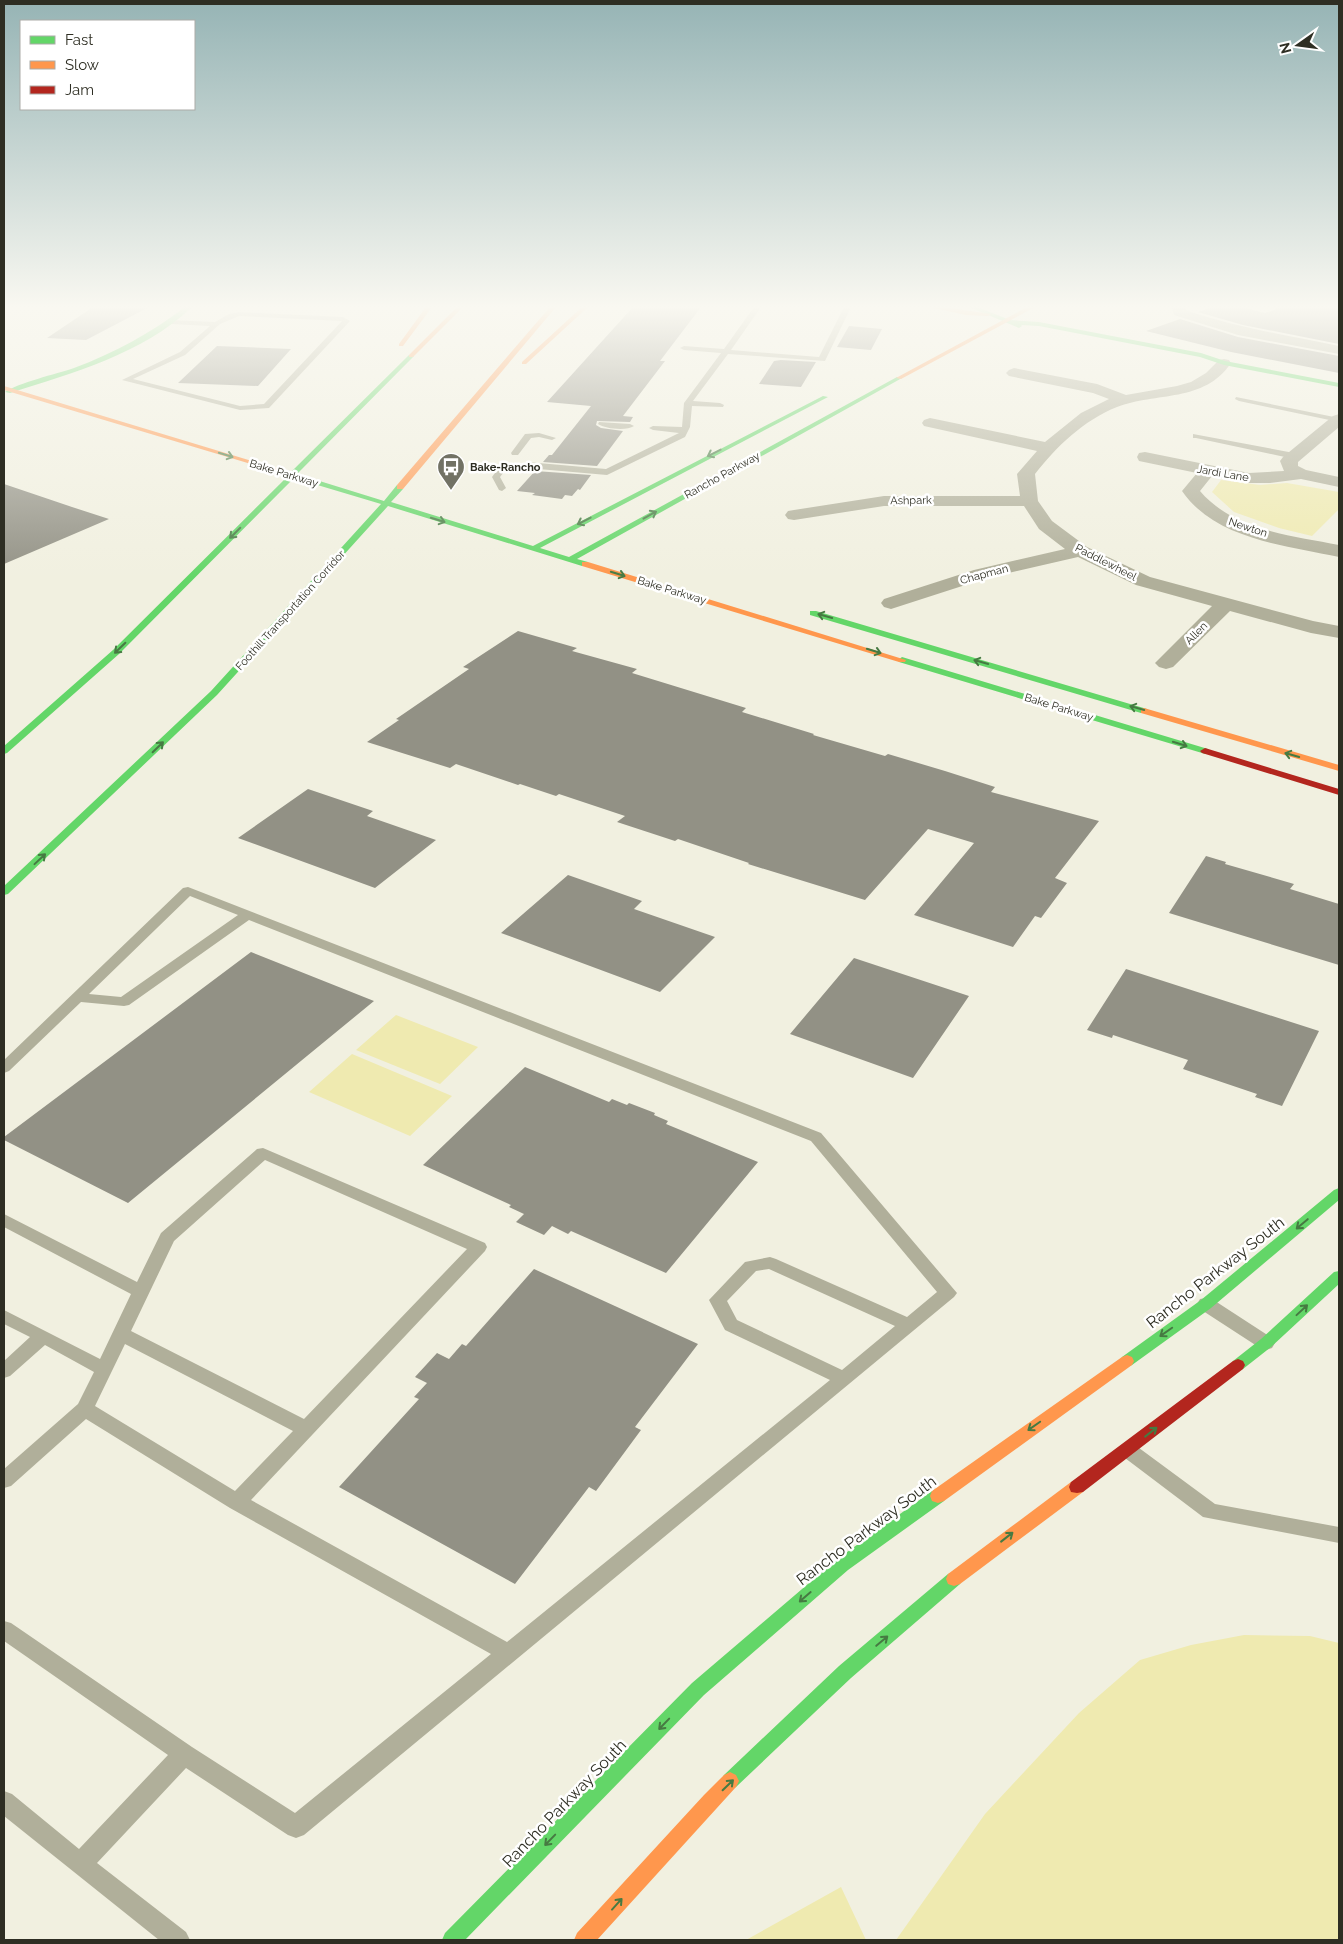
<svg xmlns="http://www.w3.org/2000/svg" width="1343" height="1944" font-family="Raleway,sans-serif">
  <rect width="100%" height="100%" fill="#f1f0e0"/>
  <path fill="#efeab0" d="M 1221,480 L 1260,485 L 1287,483 L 1339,492 L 1339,509 L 1312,536 L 1279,528 L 1234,512 L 1212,492 Z
    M 396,1015 L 478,1047 L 440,1084 L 356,1050 Z
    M 352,1054 L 452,1096 L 410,1136 L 309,1092 Z
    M 1244,1635 L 1310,1636 L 1339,1643 L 1339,1940 L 896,1940 L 985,1814 L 1079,1713 L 1140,1660 L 1191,1645 Z
    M 841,1887 L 866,1940 L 746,1940 Z"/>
  <path fill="#929185" d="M 93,307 L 149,307 L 86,340 L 47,338 Z
    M 633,307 L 701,307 L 660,361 L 665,361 L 623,416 L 633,417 L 630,422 L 597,421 L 596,425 L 601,428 L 623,431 L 597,466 L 543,462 L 549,455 L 552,455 L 591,406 L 547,402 Z
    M 1212,307 L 1241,307 L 1265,313 L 1281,307 L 1339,307 L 1339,344 L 1243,325 L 1198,312 Z
    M 1180,319 L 1238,337 L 1339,356 L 1339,373 L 1231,352 L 1146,331 Z
    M 849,326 L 882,329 L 871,350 L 837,347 Z
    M 217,346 L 291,349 L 258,386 L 178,383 Z
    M 781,360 L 816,362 L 801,387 L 759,384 L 774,361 Z
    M 535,471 L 591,475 L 580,490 L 578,489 L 572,496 L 565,495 L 562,499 L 532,495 L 535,493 L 517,491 Z
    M 4,484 L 72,507 L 109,519 L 4,564 Z
    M 518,631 L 577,648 L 572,651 L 637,669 L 632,673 L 746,708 L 742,712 L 814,734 L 813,735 L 885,756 L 888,754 L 945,771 L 995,787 L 991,792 L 1099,821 L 1055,878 L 1067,883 L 1041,918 L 1035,916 L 1013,947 L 914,915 L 974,843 L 928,829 L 865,900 L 748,864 L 749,863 L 678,839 L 675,841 L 617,822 L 625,816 L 559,794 L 556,796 L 520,784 L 518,785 L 456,764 L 450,768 L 367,742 L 399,720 L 396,719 L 469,669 L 463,667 Z
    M 308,789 L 373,811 L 367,816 L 436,840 L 375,888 L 238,838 Z
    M 1206,856 L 1226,862 L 1225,864 L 1294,884 L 1290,889 L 1339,904 L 1339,965 L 1169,913 Z
    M 568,875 L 642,901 L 634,909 L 715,937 L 660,992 L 501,933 Z
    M 251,952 L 374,1001 L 128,1203 L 4,1140 L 4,1137 Z
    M 854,958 L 969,996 L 913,1078 L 790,1034 Z
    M 1126,969 L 1319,1031 L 1282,1106 L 1255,1097 L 1257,1094 L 1183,1069 L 1188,1060 L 1113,1035 L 1112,1038 L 1087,1030 Z
    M 525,1067 L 609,1102 L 612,1099 L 627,1105 L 629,1103 L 655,1113 L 654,1115 L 668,1121 L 666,1124 L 758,1162 L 666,1273 L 571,1231 L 568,1234 L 552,1226 L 544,1235 L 516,1222 L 524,1214 L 509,1207 L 511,1205 L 423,1165 Z
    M 534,1269 L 698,1344 L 635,1427 L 641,1430 L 596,1491 L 589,1487 L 515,1584 L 339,1487 L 419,1399 L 414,1397 L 427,1383 L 415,1377 L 437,1353 L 449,1359 L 462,1344 L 466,1346 Z"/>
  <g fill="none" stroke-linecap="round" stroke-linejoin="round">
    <path fill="#b0af9a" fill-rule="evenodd" d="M 754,307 L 761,307 L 731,350 L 819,357 L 844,307 L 851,307 L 825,361 L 728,354 L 693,401 L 720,403 L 724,405 L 723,407 L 692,406 L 690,427 L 685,437 L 607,475 L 527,468 L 523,465 L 527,462 L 606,469 L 679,433 L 653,430 L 649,428 L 653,426 L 682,427 L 684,403 L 721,353 L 684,350 L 680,348 L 684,346 L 724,349 Z
      M 239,312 L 343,317 L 350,321 L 269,408 L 240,410 L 122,380 L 180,352 L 210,326 L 172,324 L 168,322 L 169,320 L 215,322 L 229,314 ZM 239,316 L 342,321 L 264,404 L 240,406 L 133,379 L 185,355 L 220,324 Z
      M 1236,397 L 1339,418 L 1339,422 L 1239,401 L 1235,399 Z
      M 599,422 L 630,424 L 634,426 C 627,431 605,429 598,424 Z
      M 539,433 L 556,438 L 552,440 L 539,437 L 531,438 L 518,455 L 512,455 L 511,453 L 525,434 Z
      M 1193,434 L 1294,453 L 1298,456 L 1294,459 L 1196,438 L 1193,438 Z
      M 503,465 L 507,468 L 500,477 L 506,488 L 502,491 L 499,490 L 492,477 L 500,466 Z
      M 188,887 L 821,1133 L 957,1293 L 954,1297 L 304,1835 L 296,1838 L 288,1835 L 186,1768 L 97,1863 L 186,1932 L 190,1940 L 159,1940 L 4,1816 L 4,1791 L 12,1794 L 79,1849 L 168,1755 L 4,1641 L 4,1621 L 11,1623 L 192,1747 L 295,1813 L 491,1654 L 230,1508 L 86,1419 L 11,1486 L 4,1488 L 4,1469 L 78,1404 L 94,1372 L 45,1345 L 10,1376 L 4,1378 L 4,1361 L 30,1337 L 4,1324 L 4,1310 L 100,1359 L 131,1294 L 4,1227 L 4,1214 L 137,1282 L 161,1233 L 257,1149 L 263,1148 L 485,1243 L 487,1247 L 485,1251 L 251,1500 L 507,1642 L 830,1380 L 725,1330 L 709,1300 L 745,1262 L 770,1257 L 776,1259 L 907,1317 L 937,1292 L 811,1141 L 249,920 L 129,1005 L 124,1006 L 81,1002 L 9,1071 L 4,1073 L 4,1060 L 183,888 ZM 190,896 L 238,915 L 121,997 L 89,994 ZM 265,1160 L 467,1249 L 304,1419 L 131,1331 L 174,1241 ZM 769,1269 L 895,1326 L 842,1370 L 737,1320 L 727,1301 L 756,1271 ZM 125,1344 L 293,1431 L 235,1491 L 95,1406 Z
      M 1206,1298 L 1212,1299 L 1272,1338 L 1275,1343 L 1272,1348 L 1266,1350 L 1260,1348 L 1200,1309 L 1197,1304 L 1200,1299 Z
      M 1128,1442 L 1135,1445 L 1215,1504 L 1339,1527 L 1339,1543 L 1203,1517 L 1121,1455 L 1119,1450 L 1121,1445 Z"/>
    <path fill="#b0af9a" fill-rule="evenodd" d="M 1172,307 L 1186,307 L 1186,310 C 1236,328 1288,335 1339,346 L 1339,354 L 1238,335 L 1174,315 Z
      M 1224,359 L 1229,360 L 1231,363 C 1204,403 1156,392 1117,407 C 1084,420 1056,447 1035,474 L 1038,501 L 1052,521 L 1087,547 L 1150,577 L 1313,621 L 1339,626 L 1339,638 L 1311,633 L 1230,611 L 1173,667 L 1166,669 L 1159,667 L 1155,663 L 1212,606 L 1136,585 L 1078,557 L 987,578 L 891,609 L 884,607 L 881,603 L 884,599 L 974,570 L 1065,549 L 1039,529 L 1024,506 L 884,506 L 794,520 L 788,519 L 785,515 L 788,511 L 794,510 L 884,496 L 1020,496 L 1017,474 L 1037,451 L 924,426 L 922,423 L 924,420 L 930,418 L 1045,442 L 1081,413 L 1109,399 L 1093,393 L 1009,376 L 1006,373 L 1009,370 L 1014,368 L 1097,384 L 1126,395 L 1177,386 L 1191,382 L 1206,373 L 1219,360 Z
      M 1339,414 L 1339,427 L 1298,462 L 1298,466 L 1306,470 L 1339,477 L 1339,487 L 1301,479 L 1270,483 L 1249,483 L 1212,476 L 1200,491 C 1234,531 1291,535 1339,545 L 1339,557 C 1285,545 1216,540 1182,491 L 1197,473 L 1139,461 L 1137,457 L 1139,453 L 1145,452 L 1249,473 L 1284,471 L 1280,461 L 1283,457 L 1333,416 Z"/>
    <path fill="#63d668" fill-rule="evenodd" d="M 185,307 L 192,307 C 143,354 72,373 10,393 L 5,392 C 18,383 56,374 74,368 C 114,353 151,333 185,307 Z
      M 969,307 L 977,307 L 1010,320 L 1039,322 L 1201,353 L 1225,361 L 1339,383 L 1339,387 L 1224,365 L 1200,357 L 1039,326 L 1021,325 L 1022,326 L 1019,328 Z
      M 409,355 L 414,356 L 297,474 L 384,501 L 397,485 L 403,485 L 403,489 L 391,502 L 533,546 L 823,396 L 828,397 L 540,548 L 569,557 L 897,377 L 902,378 L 577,559 L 588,562 L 588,566 L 582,566 L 388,506 L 217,695 L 8,894 L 4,895 L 4,886 L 211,691 L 381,504 L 294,478 L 119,654 L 7,753 L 4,754 L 4,746 L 113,650 L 288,476 L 281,473 L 281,471 L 291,472 Z
      M 810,611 L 816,611 L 1147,709 L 1149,711 L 1147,713 L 1141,713 L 810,615 Z
      M 902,657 L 1208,749 L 1210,751 L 1205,754 L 1202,753 L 899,662 L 898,660 Z
      M 1339,1188 L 1339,1200 L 1211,1308 L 1132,1365 L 1127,1367 L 1122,1365 L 1120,1361 L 1122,1357 L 1201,1300 L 1334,1190 Z
      M 1339,1271 L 1339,1284 L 1271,1347 L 1243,1369 L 1238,1371 L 1233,1369 L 1231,1365 L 1233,1361 L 1261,1339 L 1334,1272 Z
      M 938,1489 L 944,1491 L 946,1496 L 944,1501 L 848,1570 L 704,1695 L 465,1940 L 442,1940 L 445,1933 L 692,1683 L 836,1560 L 932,1491 Z
      M 954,1572 L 960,1574 L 962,1579 L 960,1584 L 851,1678 L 736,1787 L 730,1790 L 724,1787 L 721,1781 L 724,1775 L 839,1666 L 948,1574 Z"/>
    <path fill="#ff974d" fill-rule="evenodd" d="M 426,307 L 432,307 L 403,346 L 399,346 L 399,344 Z
      M 457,307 L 463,307 L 413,357 L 409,357 L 409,355 Z
      M 550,307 L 556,307 L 403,489 L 397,489 L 397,485 Z
      M 582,307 L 588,307 L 526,364 L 522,364 L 522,362 Z
      M 929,307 L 943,307 L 991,314 L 988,316 L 966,315 Z
      M 1027,307 L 1035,307 L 901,379 L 896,378 Z
      M 4,386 L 285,471 L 287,472 L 281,473 L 4,390 Z
      M 582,562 L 588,562 L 906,660 L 905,662 L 899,662 L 582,566 Z
      M 1144,708 L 1339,765 L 1339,771 L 1141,713 L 1141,709 Z
      M 1127,1355 L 1132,1357 L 1134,1361 L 1132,1365 L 944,1501 L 938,1503 L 932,1501 L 930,1496 L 932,1491 L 1122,1357 Z
      M 1077,1481 L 1083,1482 L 1085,1487 L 1083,1492 L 960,1584 L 954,1586 L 948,1584 L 946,1579 L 948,1574 L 1071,1482 Z
      M 730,1772 L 736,1775 L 739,1781 L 736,1787 L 597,1940 L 574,1940 L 577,1933 L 704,1795 L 724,1775 Z"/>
    <path fill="#b3261e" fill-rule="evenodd" d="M 1205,748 L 1339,789 L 1339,795 L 1202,753 L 1200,751 Z
      M 1238,1359 L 1243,1361 L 1245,1365 L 1243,1369 L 1083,1492 L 1077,1493 L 1071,1492 L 1069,1487 L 1071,1482 L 1233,1361 Z"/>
  </g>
  <defs><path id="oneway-shaft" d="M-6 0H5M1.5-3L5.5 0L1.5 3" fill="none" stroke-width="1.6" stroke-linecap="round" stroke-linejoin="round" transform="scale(1.25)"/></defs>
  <g stroke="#467a42">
    <use href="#oneway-shaft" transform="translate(714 453) rotate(153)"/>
    <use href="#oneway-shaft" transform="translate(226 455) rotate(17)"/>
    <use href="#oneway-shaft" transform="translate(650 515) rotate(-29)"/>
    <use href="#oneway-shaft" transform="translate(438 520) rotate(17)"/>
    <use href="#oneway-shaft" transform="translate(584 521) rotate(153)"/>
    <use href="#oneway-shaft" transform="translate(235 533) rotate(135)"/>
    <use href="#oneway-shaft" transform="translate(618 574) rotate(17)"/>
    <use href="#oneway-shaft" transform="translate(825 616) rotate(-164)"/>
    <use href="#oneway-shaft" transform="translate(120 648) rotate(136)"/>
    <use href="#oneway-shaft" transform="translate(874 651) rotate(17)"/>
    <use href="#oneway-shaft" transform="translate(981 662) rotate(-164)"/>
    <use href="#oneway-shaft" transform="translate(1137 708) rotate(-164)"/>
    <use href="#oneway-shaft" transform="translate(1180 744) rotate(17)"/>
    <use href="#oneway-shaft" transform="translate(158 747) rotate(-44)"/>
    <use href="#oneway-shaft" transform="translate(1292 755) rotate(-164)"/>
    <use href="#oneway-shaft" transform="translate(40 859) rotate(-43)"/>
    <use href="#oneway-shaft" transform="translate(1302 1224) rotate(140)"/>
    <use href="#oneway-shaft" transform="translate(1302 1310) rotate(-43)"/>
    <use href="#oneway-shaft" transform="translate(1166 1332) rotate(145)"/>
    <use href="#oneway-shaft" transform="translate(1034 1426) rotate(145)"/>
    <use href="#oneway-shaft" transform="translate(1151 1432) rotate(-38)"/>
    <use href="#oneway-shaft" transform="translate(1007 1537) rotate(-38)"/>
    <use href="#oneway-shaft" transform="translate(805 1597) rotate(139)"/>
    <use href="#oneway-shaft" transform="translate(882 1641) rotate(-40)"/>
    <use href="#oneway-shaft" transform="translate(664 1724) rotate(134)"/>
    <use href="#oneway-shaft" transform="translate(728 1785) rotate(-44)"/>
    <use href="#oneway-shaft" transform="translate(550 1840) rotate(134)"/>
    <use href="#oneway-shaft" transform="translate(617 1904) rotate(-48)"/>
  </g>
  <linearGradient id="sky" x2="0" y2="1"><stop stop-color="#96b4b5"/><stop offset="0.53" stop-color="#f9f8f1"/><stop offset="1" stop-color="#f9f8f1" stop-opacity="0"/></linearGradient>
  <rect width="1343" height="579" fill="url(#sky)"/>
  <defs>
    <symbol id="bus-pin" viewBox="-11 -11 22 30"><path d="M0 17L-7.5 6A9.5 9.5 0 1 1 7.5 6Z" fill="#727265" stroke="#fff"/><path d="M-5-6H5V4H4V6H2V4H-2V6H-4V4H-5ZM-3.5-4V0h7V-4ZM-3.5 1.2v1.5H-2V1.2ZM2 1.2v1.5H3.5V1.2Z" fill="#fff"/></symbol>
  </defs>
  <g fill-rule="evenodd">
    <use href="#bus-pin" x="435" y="451" width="32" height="43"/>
  </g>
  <g text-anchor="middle" stroke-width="5" stroke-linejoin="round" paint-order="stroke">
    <g font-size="11" font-weight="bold" fill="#2e2e23" stroke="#fff" text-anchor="start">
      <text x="470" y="471">Bake-Rancho</text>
    </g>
    <g font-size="11" fill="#2e2e23" stroke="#fff">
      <text transform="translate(284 473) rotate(17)" y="4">Bake Parkway</text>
      <text transform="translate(1223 473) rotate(10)" y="4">Jardi Lane</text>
      <text transform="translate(722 475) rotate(-29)" y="4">Rancho Parkway</text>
      <text transform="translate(911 500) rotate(-1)" y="4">Ashpark</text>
      <text transform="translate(1248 527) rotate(18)" y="4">Newton</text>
      <text transform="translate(1106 562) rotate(27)" y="4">Paddlewheel</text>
      <text transform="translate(984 574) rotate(-15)" y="4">Chapman</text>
      <text transform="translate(672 590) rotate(17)" y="4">Bake Parkway</text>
      <text transform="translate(290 610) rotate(-48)" y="4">Foothill Transportation Corridor</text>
      <text transform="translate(1196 633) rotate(-45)" y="4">Allen</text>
      <text transform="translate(1059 707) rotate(17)" y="4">Bake Parkway</text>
    </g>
    <g font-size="16" fill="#2e2e23" stroke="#fff">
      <text transform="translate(1215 1272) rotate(-38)" y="6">Rancho Parkway South</text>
      <text transform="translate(866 1530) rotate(-37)" y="6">Rancho Parkway South</text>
      <text transform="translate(564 1803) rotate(-46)" y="6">Rancho Parkway South</text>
    </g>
  </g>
  <rect width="1343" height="1944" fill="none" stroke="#2e2e23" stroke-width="10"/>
  <rect x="20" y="20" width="175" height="90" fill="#ffffff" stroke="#ababa7"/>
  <rect x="30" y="36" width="25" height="8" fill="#63d668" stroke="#ababa7"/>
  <text x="65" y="45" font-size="15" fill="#2e2e23">Fast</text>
  <rect x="30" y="61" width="25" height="8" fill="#ff974d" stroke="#ababa7"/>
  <text x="65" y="70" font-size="15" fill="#2e2e23">Slow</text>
  <rect x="30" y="86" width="25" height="8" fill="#b3261e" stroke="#ababa7"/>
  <text x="65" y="95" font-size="15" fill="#2e2e23">Jam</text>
  <g transform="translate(1298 45) rotate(256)" stroke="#ffffff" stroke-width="4" paint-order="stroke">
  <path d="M0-4L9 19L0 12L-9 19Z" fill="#2e2e23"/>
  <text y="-8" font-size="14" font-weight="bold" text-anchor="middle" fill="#2e2e23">N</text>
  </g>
</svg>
